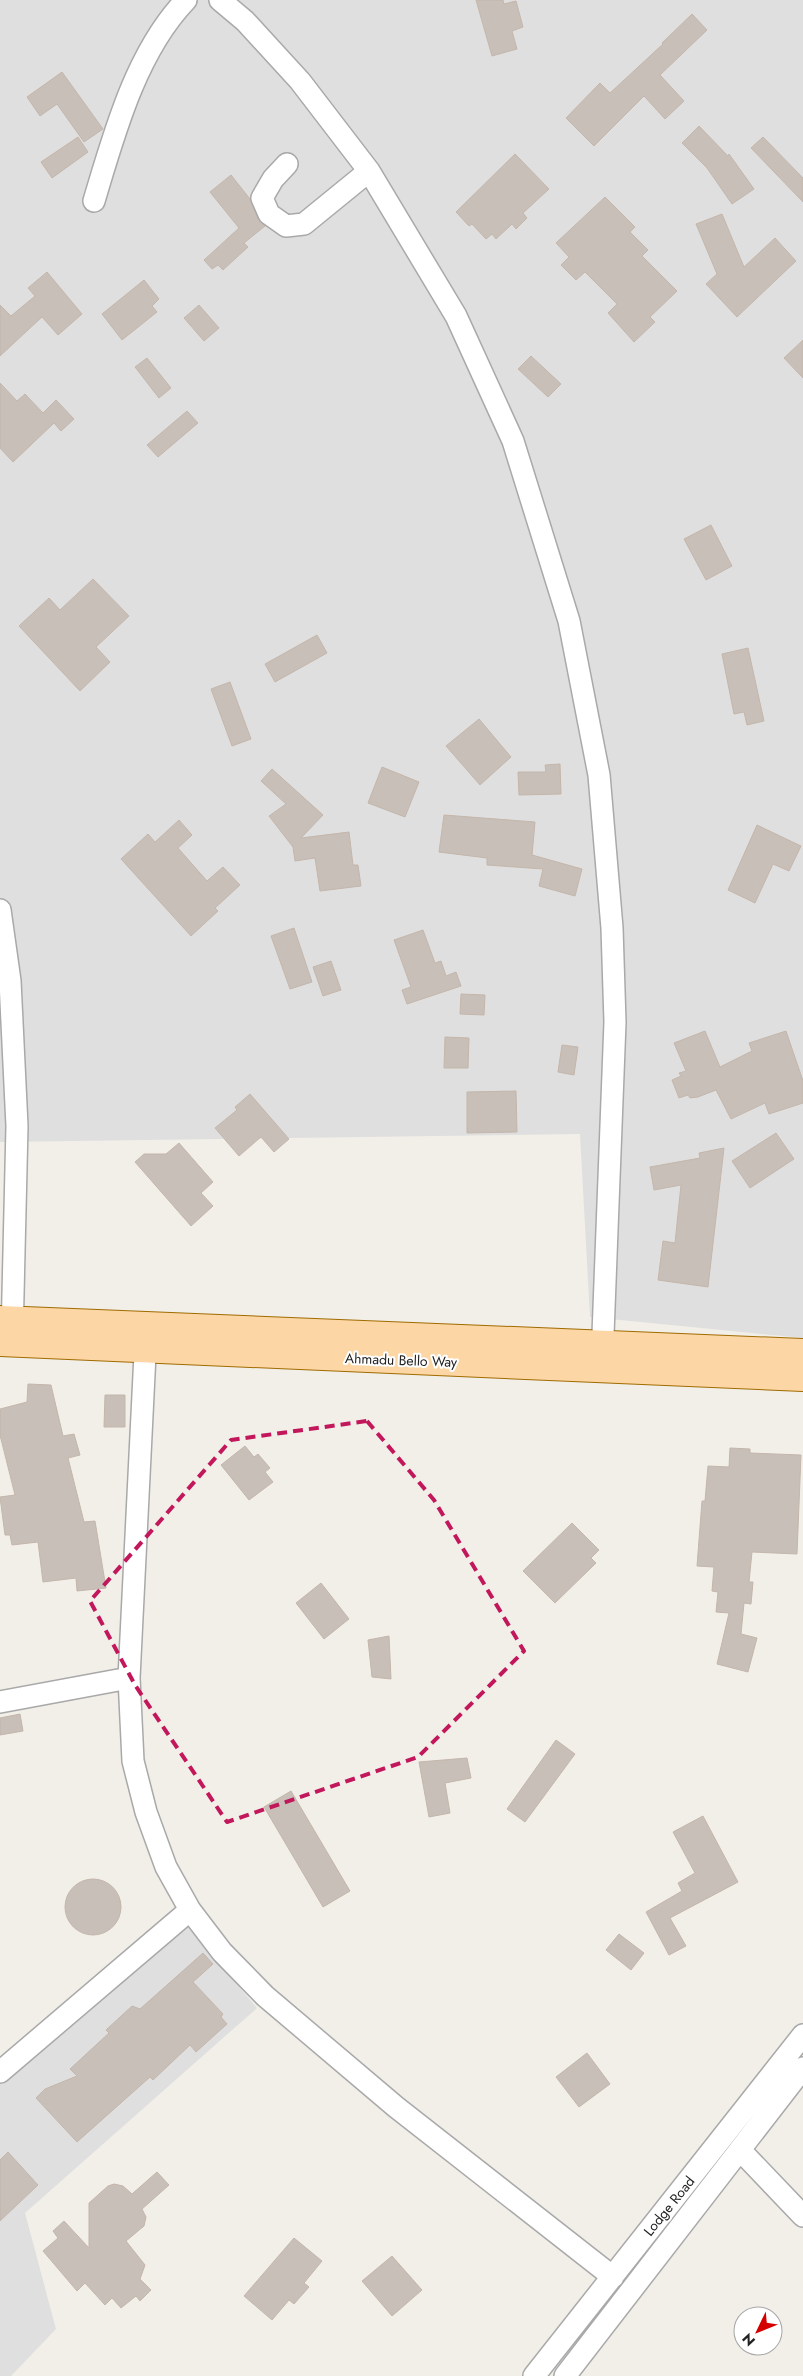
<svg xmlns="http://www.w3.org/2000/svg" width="803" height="2376" font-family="Jost,sans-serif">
  <rect width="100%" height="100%" fill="#f2efe9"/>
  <path fill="#e0dfdf" d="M 0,0 L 803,0 L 803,1338 L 590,1317 L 580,1134 L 0,1142 Z
    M 174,1911 L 257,2008 L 25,2213 L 56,2329 L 11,2376 L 0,2376 L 0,2061 Z"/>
  <path fill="#c7bfb8" stroke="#c4b6ab" d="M 476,0 L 503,0 L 504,4 L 516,1 L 523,27 L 512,31 L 517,49 L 492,56 Z
    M 692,14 L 707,30 L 660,75 L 684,101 L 665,119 L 644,96 L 594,146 L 566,118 L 600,83 L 610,93 L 663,44 L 662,43 Z
    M 62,72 L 103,129 L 84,142 L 57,104 L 40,116 L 27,97 Z
    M 699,126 L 728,156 L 729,154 L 754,189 L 732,204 L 707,168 L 682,143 Z
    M 78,137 L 88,152 L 52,178 L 41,162 Z
    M 763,137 L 803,178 L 803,202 L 751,148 Z
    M 515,154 L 549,189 L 523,213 L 527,218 L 516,229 L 512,224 L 496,239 L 492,234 L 486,239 L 472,224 L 469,226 L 456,212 Z
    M 231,175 L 250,199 L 258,219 L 265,226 L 244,243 L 248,247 L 223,270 L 218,265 L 212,269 L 204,260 L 239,228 L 210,192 Z
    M 605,197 L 635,227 L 630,232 L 648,250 L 642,256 L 677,291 L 650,317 L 655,322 L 634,342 L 608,313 L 617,304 L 585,272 L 576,280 L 561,265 L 569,257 L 556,243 Z
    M 722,214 L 744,267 L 775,238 L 796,261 L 737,317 L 706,284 L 717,274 L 696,224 Z
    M 47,272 L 82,314 L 58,335 L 42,317 L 0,356 L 0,305 L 11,316 L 35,296 L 28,288 Z
    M 144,280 L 159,299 L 152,306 L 157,312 L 122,340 L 102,314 Z
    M 199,305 L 219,328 L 204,341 L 184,318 Z
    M 803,340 L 803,378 L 784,358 Z
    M 531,356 L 561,384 L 548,397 L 518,369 Z
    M 147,358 L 171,388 L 159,398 L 135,367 Z
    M 0,383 L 17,401 L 25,394 L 43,413 L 56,400 L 74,419 L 61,431 L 54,423 L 13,462 L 0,448 Z
    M 187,411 L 198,423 L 158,457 L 147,445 Z
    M 711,525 L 732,566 L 706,580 L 684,539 Z
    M 93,579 L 129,616 L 96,647 L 110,662 L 80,691 L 19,626 L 49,598 L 60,610 Z
    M 317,635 L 327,653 L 275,682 L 265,664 Z
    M 748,648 L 764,721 L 747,725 L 744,712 L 734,714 L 722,654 Z
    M 230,682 L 251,739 L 232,746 L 211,689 Z
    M 479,719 L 511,757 L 480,785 L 446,746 Z
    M 560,764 L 561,794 L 519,795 L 518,772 L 546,772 L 545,765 Z
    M 382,767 L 419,782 L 405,817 L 368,803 Z
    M 272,769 L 323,815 L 301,838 L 349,832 L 353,865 L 358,865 L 361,886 L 320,891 L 315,858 L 295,861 L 293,847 L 269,816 L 286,804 L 261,781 Z
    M 444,815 L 535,822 L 532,855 L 582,869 L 575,896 L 539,886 L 543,869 L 487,865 L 487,858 L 439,852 Z
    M 179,820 L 192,835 L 178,848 L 207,881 L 223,867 L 240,885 L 215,908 L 218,911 L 191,936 L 121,859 L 148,834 L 155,842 Z
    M 757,825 L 801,846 L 789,871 L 773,864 L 755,903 L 728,890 Z
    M 294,928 L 312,982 L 290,989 L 271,936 Z
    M 423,930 L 435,963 L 441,961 L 446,976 L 456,972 L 461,986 L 407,1004 L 402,990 L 411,987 L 394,940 Z
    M 331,961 L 341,990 L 323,996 L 313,967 Z
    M 461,994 L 485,995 L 484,1015 L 460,1014 Z
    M 705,1031 L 720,1067 L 752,1051 L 749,1043 L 786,1031 L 803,1081 L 803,1103 L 769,1114 L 765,1103 L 731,1119 L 716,1090 L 698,1097 L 690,1098 L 688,1095 L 679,1098 L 672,1080 L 681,1076 L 679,1073 L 686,1071 L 674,1043 Z
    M 445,1037 L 469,1038 L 468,1068 L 444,1068 Z
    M 562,1045 L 578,1047 L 574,1075 L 558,1072 Z
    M 516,1091 L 517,1132 L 467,1133 L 467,1092 Z
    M 250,1094 L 289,1139 L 274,1152 L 261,1137 L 239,1156 L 215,1128 L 237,1110 L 235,1107 Z
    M 776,1133 L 794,1159 L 750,1188 L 732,1161 Z
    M 179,1143 L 213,1182 L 201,1193 L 213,1206 L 191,1226 L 135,1162 L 144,1154 L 166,1154 Z
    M 724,1148 L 708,1287 L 658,1280 L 663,1241 L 675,1243 L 681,1185 L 654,1190 L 650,1167 L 700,1158 L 699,1153 Z
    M 28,1384 L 51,1385 L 63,1436 L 74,1434 L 80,1455 L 68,1458 L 84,1522 L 95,1521 L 106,1588 L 77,1591 L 76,1578 L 43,1582 L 38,1542 L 12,1545 L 10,1535 L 5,1535 L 0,1497 L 15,1495 L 0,1435 L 0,1409 L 27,1402 Z
    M 105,1395 L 125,1395 L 125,1427 L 104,1427 Z
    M 245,1446 L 254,1457 L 258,1454 L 270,1468 L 265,1472 L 273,1482 L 249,1500 L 221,1465 Z
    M 730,1448 L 750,1449 L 750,1453 L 801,1455 L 797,1554 L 752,1552 L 749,1582 L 753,1582 L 751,1604 L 744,1603 L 741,1634 L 757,1638 L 748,1672 L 717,1664 L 729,1613 L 716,1612 L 718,1592 L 712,1591 L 714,1567 L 697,1566 L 702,1501 L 705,1501 L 708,1466 L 729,1467 Z
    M 572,1523 L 599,1550 L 591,1558 L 596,1563 L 555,1603 L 523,1571 Z
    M 321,1583 L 349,1619 L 324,1639 L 296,1603 Z
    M 389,1636 L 391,1679 L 372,1677 L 368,1640 Z
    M 20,1714 L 23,1731 L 0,1735 L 0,1718 Z
    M 556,1740 L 575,1754 L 525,1822 L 507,1809 Z
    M 467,1758 L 471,1778 L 445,1783 L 450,1813 L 429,1817 L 419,1762 Z
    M 291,1791 L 350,1891 L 323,1907 L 264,1807 Z
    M 703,1816 L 738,1882 L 670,1918 L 686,1946 L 669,1955 L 646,1912 L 682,1891 L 678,1883 L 695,1873 L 673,1832 Z
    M65 1907a28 28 0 1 1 56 0a28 28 0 1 1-56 0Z
    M 619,1934 L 644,1953 L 631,1970 L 606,1950 Z
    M 203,1953 L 213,1964 L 193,1982 L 223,2014 L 221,2017 L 227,2024 L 196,2052 L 190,2045 L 153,2080 L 150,2077 L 77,2142 L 36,2098 L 45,2089 L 77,2076 L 70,2069 L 109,2033 L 106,2030 L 132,2006 L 140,2009 Z
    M 587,2053 L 610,2084 L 579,2107 L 556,2077 Z
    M 8,2152 L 38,2185 L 0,2221 L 0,2160 Z
    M 157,2172 L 169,2185 L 142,2209 L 146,2217 L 144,2226 L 126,2241 L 145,2265 L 140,2279 L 151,2290 L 140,2301 L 136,2296 L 121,2308 L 112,2298 L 105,2305 L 85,2283 L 77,2291 L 43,2251 L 58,2238 L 53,2231 L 64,2221 L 89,2248 L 89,2203 L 108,2186 L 114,2184 L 123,2186 L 132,2194 Z
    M 294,2238 L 322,2261 L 304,2283 L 309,2287 L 294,2304 L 289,2300 L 272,2320 L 244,2296 Z
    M 392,2256 L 422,2290 L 392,2316 L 362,2281 Z"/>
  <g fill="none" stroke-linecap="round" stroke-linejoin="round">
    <defs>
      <path id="minor" d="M 220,0 L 245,21 L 300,81 L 369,171 L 456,316 L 513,441 L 569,621 L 599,775 L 612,928 L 615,1022 L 602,1360
        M 287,164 L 273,179 L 262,198 L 269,214 L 286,226 L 304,224 L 369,171
        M 94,201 C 114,134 136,52 186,0
        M 0,910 L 10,981 L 17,1126 L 12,1336
        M 146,1334 L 129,1678 L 133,1761 L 146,1812 L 166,1867 L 190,1910 L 222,1952 L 265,1996 L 396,2107 L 613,2277
        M 0,1702 L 129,1678
        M 0,2072 L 190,1910
        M 740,2150 L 803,2216
        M 534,2376 L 803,2035
        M 565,2376 L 803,2068"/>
      <path id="major" d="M 0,1320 L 803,1353
        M 0,1342 L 803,1377"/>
    </defs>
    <use href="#minor" stroke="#a9a9a9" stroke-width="24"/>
    <use href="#major" stroke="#a06b00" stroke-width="30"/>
    <use href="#minor" stroke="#fff" stroke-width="21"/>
    <use href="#major" stroke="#fcd6a4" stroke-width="28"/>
  </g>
  <path fill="none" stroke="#c2185b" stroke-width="4" stroke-dasharray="10 6" stroke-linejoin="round" d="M 367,1421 L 434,1500 L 524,1651 L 418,1757 L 227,1822 L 135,1685 L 90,1601 L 231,1440 Z"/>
  <g text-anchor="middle" stroke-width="4" stroke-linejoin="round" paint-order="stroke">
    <g font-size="14" fill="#222" stroke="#fff">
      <text transform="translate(401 1360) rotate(2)" y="5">Ahmadu Bello Way</text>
      <text transform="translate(669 2206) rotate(-51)" y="5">Lodge Road</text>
    </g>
  </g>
  <g transform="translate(758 2331) rotate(227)"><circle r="24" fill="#ffffff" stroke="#a7a7a7"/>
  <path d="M0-4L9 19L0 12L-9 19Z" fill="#d40000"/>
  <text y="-8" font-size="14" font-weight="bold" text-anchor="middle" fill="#222222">N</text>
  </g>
</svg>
